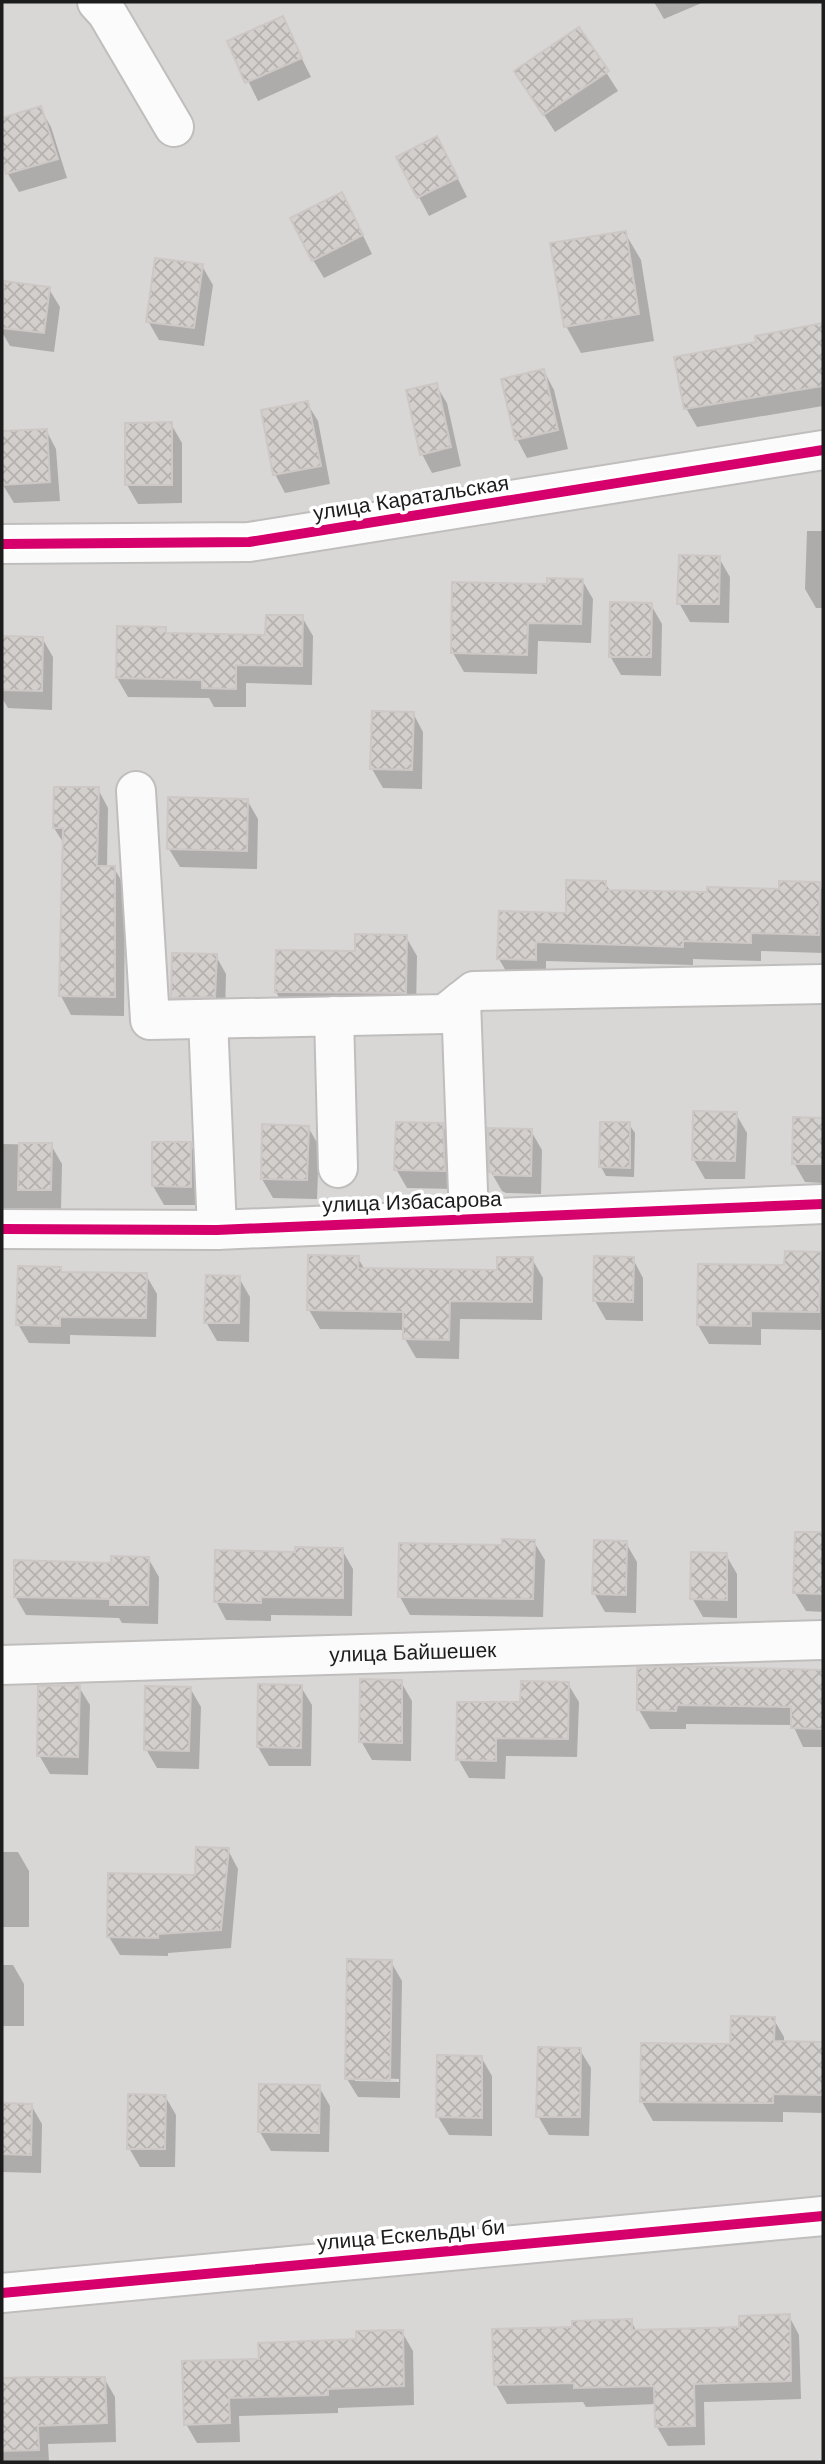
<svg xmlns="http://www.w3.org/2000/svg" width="825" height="2464" font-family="Helvetica,sans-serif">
  <defs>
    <pattern id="building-cross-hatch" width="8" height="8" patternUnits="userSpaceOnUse" patternTransform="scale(1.75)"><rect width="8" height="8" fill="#d3cfcd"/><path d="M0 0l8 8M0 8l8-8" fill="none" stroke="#b5b1af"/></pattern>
  </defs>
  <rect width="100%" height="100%" fill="#eae7e4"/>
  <path fill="#d9d7d6" d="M 2,2 L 823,2 L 823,2462 L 2,2462 Z"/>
  <path fill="#0003" fill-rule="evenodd" d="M 654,2 L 704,2 L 664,19 Z
    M 282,19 L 311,77 L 258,101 L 229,42 Z
    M 579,30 L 618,91 L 555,132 L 528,90 Z
    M 40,108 L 51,127 L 67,178 L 19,192 L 8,174 L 2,153 L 2,120 Z
    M 447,157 L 467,197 L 429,216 L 398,158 Z
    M 352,213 L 372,254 L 324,278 L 313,260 Z
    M 625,233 L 641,260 L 654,341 L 581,353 L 566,326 Z
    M 202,266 L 213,285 L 204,346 L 159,340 L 148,321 Z
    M 5,283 L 49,289 L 60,307 L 54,352 L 10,346 L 2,332 Z
    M 823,324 L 823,406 L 697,427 L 686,408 L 758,343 L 757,337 Z
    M 544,371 L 554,390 L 568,449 L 527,458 L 517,439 Z
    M 436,385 L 447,403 L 461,466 L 432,473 L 422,454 Z
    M 307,403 L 318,421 L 330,484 L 285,493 L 275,474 Z
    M 171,424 L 182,443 L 182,503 L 138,504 L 127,485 Z
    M 46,430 L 56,449 L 60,501 L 14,503 L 3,485 L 2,433 Z
    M 807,531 L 823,531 L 823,608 L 816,608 L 805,589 Z
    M 719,558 L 730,577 L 729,623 L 690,622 L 679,603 Z
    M 582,580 L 593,599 L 591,643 L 538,641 L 537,674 L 464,672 L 453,653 L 548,586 Z
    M 651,605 L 662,624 L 661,676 L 621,675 L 610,656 Z
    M 302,617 L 313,636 L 312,685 L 246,683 L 246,707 L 214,707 L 209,698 L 128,697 L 117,678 L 165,628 L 168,634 L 267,637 Z
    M 2,637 L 42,638 L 53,657 L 52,710 L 8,708 L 2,698 Z
    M 413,713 L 423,732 L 422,789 L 383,788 L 372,769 Z
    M 98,789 L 108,808 L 107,868 L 114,868 L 125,887 L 124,1016 L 71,1015 L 61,996 L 64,844 L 54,828 Z
    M 247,800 L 258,819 L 257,869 L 180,867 L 169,849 Z
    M 605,883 L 611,892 L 709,894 L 781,891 L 819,884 L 823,891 L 823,953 L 761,951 L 761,961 L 693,959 L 693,965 L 546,961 L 546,979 L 510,978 L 499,959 L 567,915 Z
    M 406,937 L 417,956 L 416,1011 L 287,1011 L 276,992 L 356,953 Z
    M 216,956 L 226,974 L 225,1015 L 184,1016 L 173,997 Z
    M 736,1114 L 747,1133 L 745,1179 L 705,1179 L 694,1160 Z
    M 795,1119 L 823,1120 L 823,1183 L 805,1182 L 794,1163 Z
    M 629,1124 L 635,1133 L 634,1177 L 606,1176 L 601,1167 Z
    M 442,1125 L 453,1144 L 455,1189 L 407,1188 L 396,1169 Z
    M 308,1127 L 319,1146 L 317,1199 L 273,1198 L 262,1179 Z
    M 531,1131 L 542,1150 L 541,1194 L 506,1193 L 502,1191 L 491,1172 Z
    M 2,1144 L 51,1145 L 62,1164 L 61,1209 L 2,1208 Z
    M 190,1144 L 201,1163 L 200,1205 L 164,1205 L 153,1186 Z
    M 820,1254 L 823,1260 L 823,1330 L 761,1329 L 761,1345 L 709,1344 L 698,1325 L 786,1267 Z
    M 358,1258 L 365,1270 L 498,1272 L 532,1259 L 543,1278 L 542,1320 L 460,1319 L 459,1359 L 416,1358 L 405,1339 L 405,1330 L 320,1329 L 309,1310 Z
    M 633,1259 L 643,1278 L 643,1321 L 606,1320 L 595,1301 Z
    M 60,1269 L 63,1273 L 146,1275 L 157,1294 L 156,1337 L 70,1335 L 70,1344 L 29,1343 L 18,1324 Z
    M 239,1278 L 250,1297 L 249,1342 L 217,1341 L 206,1322 Z
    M 796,1534 L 823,1534 L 823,1612 L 806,1611 L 795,1593 Z
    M 534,1542 L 545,1560 L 543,1617 L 410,1615 L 400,1597 L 504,1547 Z
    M 626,1543 L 637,1562 L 636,1613 L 605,1612 L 594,1593 Z
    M 342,1550 L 353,1569 L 352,1616 L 271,1615 L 271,1621 L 226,1620 L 216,1601 L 297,1553 Z
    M 726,1555 L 737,1574 L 737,1618 L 703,1617 L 692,1598 Z
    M 148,1558 L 159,1577 L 158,1624 L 122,1623 L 119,1618 L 26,1615 L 15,1596 L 113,1564 Z
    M 639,1669 L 823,1672 L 823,1747 L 803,1747 L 793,1725 L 686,1724 L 686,1729 L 650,1729 L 639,1710 Z
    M 401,1682 L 412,1701 L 411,1761 L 372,1760 L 361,1741 Z
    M 568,1684 L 579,1702 L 577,1757 L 506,1756 L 505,1779 L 469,1778 L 458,1759 L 522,1704 Z
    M 79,1687 L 90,1705 L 88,1775 L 50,1774 L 39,1755 Z
    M 301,1687 L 312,1705 L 311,1766 L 269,1766 L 258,1747 Z
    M 190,1688 L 201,1707 L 199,1769 L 157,1768 L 146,1749 Z
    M 228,1850 L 238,1869 L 231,1948 L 168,1953 L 168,1956 L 120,1955 L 109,1937 L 197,1877 Z
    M 2,1852 L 18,1852 L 29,1871 L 29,1927 L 2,1927 Z
    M 391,1962 L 402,1981 L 400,2098 L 358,2097 L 347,2079 ZM 355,2077 L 399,2079 L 399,2082 L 355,2081 Z
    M 2,1965 L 13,1965 L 24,1984 L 24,2026 L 2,2026 Z
    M 773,2018 L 784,2037 L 784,2043 L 823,2044 L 823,2113 L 783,2112 L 783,2122 L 653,2121 L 642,2102 Z
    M 580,2050 L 591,2068 L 589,2136 L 549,2135 L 538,2116 Z
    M 481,2057 L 492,2076 L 492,2136 L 449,2135 L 438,2117 Z
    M 319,2087 L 330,2106 L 329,2152 L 271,2151 L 260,2132 Z
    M 165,2096 L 176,2115 L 175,2167 L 140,2167 L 129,2148 Z
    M 2,2105 L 31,2105 L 42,2124 L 41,2173 L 2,2172 Z
    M 789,2316 L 799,2335 L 801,2399 L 704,2402 L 705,2445 L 668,2446 L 657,2427 L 656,2404 L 586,2407 L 583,2402 L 507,2404 L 496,2385 L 574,2329 L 631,2321 L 637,2332 L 741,2329 Z
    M 402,2332 L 413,2351 L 414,2405 L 338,2408 L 338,2413 L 239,2416 L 240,2442 L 197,2443 L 186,2424 L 261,2360 Z
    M 104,2378 L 115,2397 L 116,2442 L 48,2444 L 49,2462 L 2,2462 L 2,2381 Z"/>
  <path fill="url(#building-cross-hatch)" stroke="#cdc8c6" stroke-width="2" d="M 283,16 L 302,58 L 245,83 L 227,41 Z
    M 579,27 L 609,71 L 543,115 L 514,71 Z
    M 41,106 L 58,159 L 6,174 L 2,159 L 2,118 Z
    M 437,136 L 458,178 L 417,198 L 396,157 Z
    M 342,192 L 363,235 L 312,261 L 290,218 Z
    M 626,231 L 639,314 L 564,327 L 550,243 Z
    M 155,258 L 203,264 L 194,328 L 146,322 Z
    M 4,281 L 50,287 L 44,333 L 2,328 Z
    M 823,323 L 823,386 L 684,409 L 674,357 L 756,342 L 755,336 Z
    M 544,369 L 558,430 L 515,440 L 501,379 Z
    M 437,383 L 451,447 L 420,455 L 406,390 Z
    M 308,401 L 321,466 L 273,475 L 261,410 Z
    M 172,422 L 172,485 L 125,485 L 125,423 Z
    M 47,429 L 50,482 L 2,485 L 2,431 Z
    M 679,555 L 720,556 L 719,604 L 677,604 Z
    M 547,578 L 583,579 L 581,624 L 528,623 L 527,655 L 451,653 L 452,582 L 547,584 Z
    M 610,602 L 652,603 L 651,657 L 609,657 Z
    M 266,615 L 303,615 L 302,666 L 236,665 L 236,689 L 202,688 L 202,680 L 116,678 L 117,626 L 166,627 L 166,633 L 265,635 Z
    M 2,636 L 43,637 L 42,691 L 2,690 Z
    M 372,711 L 414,712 L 412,770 L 370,769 Z
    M 54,787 L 99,787 L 97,866 L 115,866 L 115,997 L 59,996 L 63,828 L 53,828 Z
    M 168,797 L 248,799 L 247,851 L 167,849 Z
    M 566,880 L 606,881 L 606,890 L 707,892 L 707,887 L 779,889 L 779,881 L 820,882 L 819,935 L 751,933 L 751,943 L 683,941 L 683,947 L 536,942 L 536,960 L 497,959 L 499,911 L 566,913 Z
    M 355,934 L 407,935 L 406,993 L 275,992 L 276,950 L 355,951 Z
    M 172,953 L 217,954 L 215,997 L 171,998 Z
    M 693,1111 L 737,1112 L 735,1161 L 692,1160 Z
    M 793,1117 L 823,1118 L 823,1164 L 792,1164 Z
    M 396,1122 L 443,1123 L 445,1171 L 394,1170 Z
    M 600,1122 L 630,1122 L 630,1168 L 599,1167 Z
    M 262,1124 L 309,1126 L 307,1180 L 261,1179 Z
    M 488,1128 L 532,1129 L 531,1176 L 494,1175 L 494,1172 L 489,1172 Z
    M 152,1142 L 191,1142 L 191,1187 L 152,1186 Z
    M 19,1143 L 52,1143 L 51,1190 L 18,1190 Z
    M 785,1251 L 821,1252 L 819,1312 L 751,1311 L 751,1326 L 697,1325 L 698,1264 L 784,1265 Z
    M 308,1255 L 359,1256 L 358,1268 L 497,1270 L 497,1257 L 533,1257 L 532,1302 L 450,1301 L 449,1340 L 403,1339 L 403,1312 L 307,1310 Z
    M 594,1256 L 634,1257 L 633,1302 L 593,1301 Z
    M 18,1266 L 61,1267 L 61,1272 L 147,1273 L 146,1318 L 60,1317 L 60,1326 L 16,1325 Z
    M 206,1275 L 240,1276 L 239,1323 L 204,1323 Z
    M 795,1532 L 823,1532 L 823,1594 L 793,1593 Z
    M 502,1539 L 535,1540 L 533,1599 L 398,1597 L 399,1543 L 502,1545 Z
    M 594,1540 L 627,1541 L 626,1595 L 592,1594 Z
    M 295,1547 L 343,1548 L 343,1598 L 261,1597 L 261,1603 L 214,1602 L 215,1550 L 295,1552 Z
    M 691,1552 L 727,1553 L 727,1600 L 690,1599 Z
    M 111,1556 L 149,1557 L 148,1605 L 110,1605 L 110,1599 L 14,1597 L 14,1560 L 111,1563 Z
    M 677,1666 L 823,1670 L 823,1729 L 791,1728 L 791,1707 L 677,1705 L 676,1711 L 637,1710 L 637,1668 Z
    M 360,1679 L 402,1680 L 402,1743 L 359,1742 Z
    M 521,1681 L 569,1682 L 568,1739 L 496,1738 L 496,1761 L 456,1760 L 457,1702 L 520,1702 Z
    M 258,1684 L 302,1685 L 301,1748 L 257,1747 Z
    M 80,1685 L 78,1757 L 37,1756 L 38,1686 Z
    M 145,1686 L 191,1687 L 189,1751 L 144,1750 Z
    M 196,1847 L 229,1848 L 221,1930 L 158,1934 L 158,1938 L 107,1937 L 108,1873 L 195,1875 Z
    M 347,1959 L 392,1960 L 390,2080 L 345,2079 Z
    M 731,2016 L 775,2017 L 774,2041 L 823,2042 L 823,2095 L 773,2094 L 773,2103 L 640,2102 L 641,2043 L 730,2044 Z
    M 538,2047 L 581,2048 L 580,2117 L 536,2117 Z
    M 437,2055 L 482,2056 L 482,2118 L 436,2117 Z
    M 259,2084 L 320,2085 L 319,2133 L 258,2132 Z
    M 128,2094 L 166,2095 L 165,2149 L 127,2149 Z
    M 2,2103 L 32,2104 L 31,2155 L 2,2154 Z
    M 790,2314 L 791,2381 L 694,2384 L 695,2426 L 655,2427 L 654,2386 L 574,2388 L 574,2383 L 494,2385 L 492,2329 L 572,2327 L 572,2321 L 632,2319 L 632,2330 L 739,2327 L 739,2316 Z
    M 403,2330 L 404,2386 L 328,2389 L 328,2395 L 229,2398 L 230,2423 L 184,2425 L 182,2361 L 259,2359 L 258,2343 L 356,2339 L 356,2331 Z
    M 37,2377 L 105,2377 L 107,2423 L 38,2426 L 39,2450 L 2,2451 L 2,2378 Z"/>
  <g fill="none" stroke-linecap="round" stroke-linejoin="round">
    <defs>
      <g id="minor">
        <path d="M 97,2 L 107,13 L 174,127"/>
        <path d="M 2,544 L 249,542 L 823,450"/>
        <path d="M 136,791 L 150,1020 L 445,1014 L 474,991 L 823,984"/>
        <path d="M 461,1001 L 469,1219"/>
        <path d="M 334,1016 L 338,1168"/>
        <path d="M 208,1019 L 217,1230"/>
        <path d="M 2,1229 L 217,1230 L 823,1204"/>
        <path id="s1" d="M 2,1665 L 823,1640"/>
        <path d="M 2,2293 L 823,2216"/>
      </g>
    </defs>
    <use href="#minor" stroke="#c0bebd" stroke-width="42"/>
    <use href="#minor" stroke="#fcfbfb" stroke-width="38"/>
    <defs>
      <path id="cycleway" d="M 2,544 L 249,542 L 823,450
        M 2,1229 L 217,1230 L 823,1204
        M 2,2293 L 823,2216"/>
    </defs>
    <use href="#cycleway" stroke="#fff" stroke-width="15"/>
    <use href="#cycleway" stroke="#d6006c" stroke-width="10"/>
  </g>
  <g text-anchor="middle" stroke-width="7" stroke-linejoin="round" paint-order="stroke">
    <g font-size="21" fill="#1c1c1c" stroke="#fff">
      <text transform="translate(411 498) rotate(-9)" y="7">улица Каратальская</text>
      <text transform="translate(412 1202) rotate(-2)" y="7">улица Избасарова</text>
      <text dy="7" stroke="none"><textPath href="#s1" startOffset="411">улица Байшешек</textPath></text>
      <text transform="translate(411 2235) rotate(-5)" y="7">улица Ескельды би</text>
    </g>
  </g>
  <rect width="825" height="2464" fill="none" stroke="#1c1c1c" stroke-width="7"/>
</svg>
